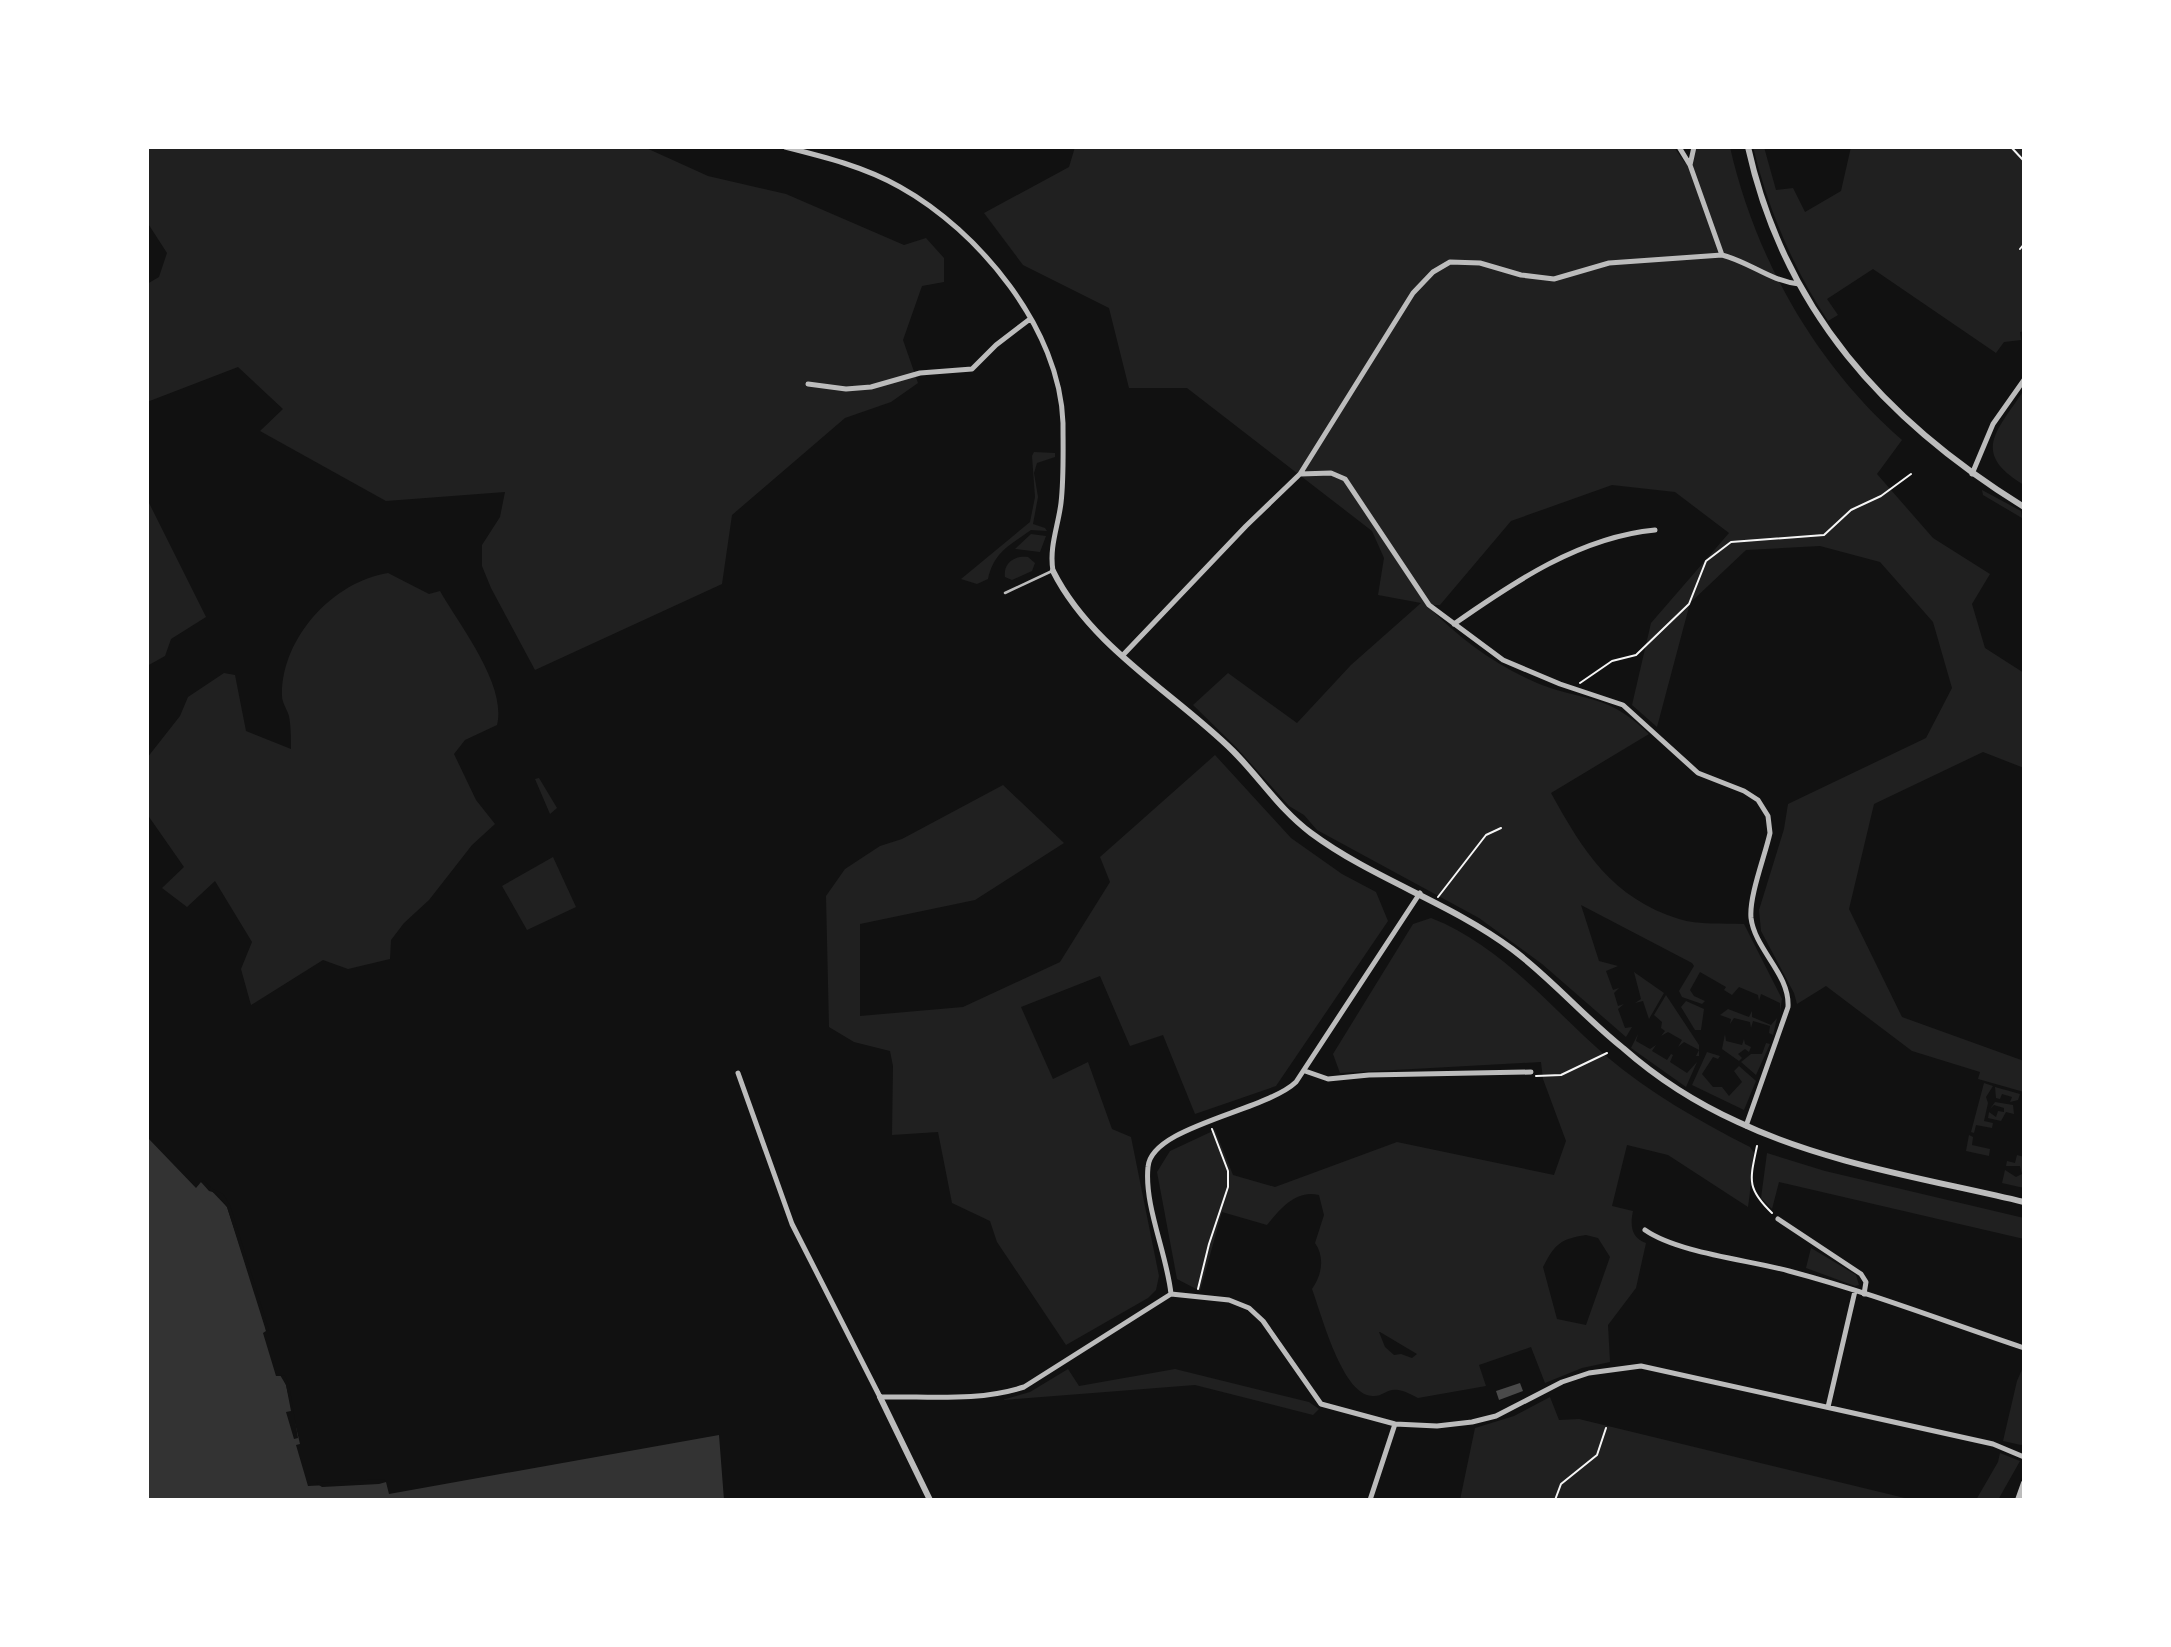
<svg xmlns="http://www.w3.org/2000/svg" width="2171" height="1647" font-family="'Varela Round',sans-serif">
  <rect width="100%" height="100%" fill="#111"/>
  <path fill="#202020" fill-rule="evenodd" d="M 147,147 L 644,147 L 708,176 L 786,194 L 904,245 L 926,238 L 944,258 L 944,282 L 922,286 L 903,340 L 918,383 L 891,402 L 845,418 L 732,515 L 722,584 L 535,670 L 491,588 L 482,566 L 482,545 L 500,517 L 505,492 L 386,501 L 260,431 L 283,409 L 238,367 L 147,402 L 147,284 L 159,277 L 167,253 L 147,222 Z
    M 1075,147 L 1674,147 L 1685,163 L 1694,156 L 1696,147 L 1730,147 C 1755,258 1816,365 1902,440 L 1877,474 L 1933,538 L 1990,574 L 1972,604 L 1985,648 L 2024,673 L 2024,768 L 1983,752 L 1874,804 L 1849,909 L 1902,1017 L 2024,1061 L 2024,1092 L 1978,1079 L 1980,1072 L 1912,1051 L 1826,986 L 1797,1004 L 1794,993 L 1761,931 L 1759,910 L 1784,829 L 1788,804 L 1926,738 L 1952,688 L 1933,622 L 1880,562 L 1820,546 L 1746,550 L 1690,603 L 1657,727 L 1632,705 L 1651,623 L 1729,533 L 1675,492 L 1612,485 L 1511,521 L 1440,605 L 1427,605 C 1458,638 1495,665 1537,683 C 1584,702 1608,693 1649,734 L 1551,793 C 1583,851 1612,898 1679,919 C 1698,925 1724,923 1744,924 L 1782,999 L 1780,1012 L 1780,1003 L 1761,994 L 1759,1001 L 1758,995 L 1739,987 L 1732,995 L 1724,990 L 1726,987 L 1700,972 L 1690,990 L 1694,996 L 1705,1001 L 1702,1004 L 1682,997 L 1679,991 L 1694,966 L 1692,963 L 1581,905 L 1599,961 L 1618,966 L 1606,971 L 1613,990 L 1619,988 L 1614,993 L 1618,1006 L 1624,1004 L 1618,1009 L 1625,1028 L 1632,1027 L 1626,1037 L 1542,964 L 1479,918 L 1317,830 L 1304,815 L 1289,806 L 1236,747 L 1193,705 L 1228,673 L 1297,723 L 1351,665 L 1421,603 L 1378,595 L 1384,558 L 1372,531 L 1187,388 L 1129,388 L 1109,308 L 1023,265 L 984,213 L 1069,167 Z
    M 1753,147 L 1764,147 L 1776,190 L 1793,188 L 1805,212 L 1841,191 L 1851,147 L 2024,147 L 2024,331 L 2020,332 L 2021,340 L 2004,342 L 1996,353 L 1873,269 L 1827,299 L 1838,315 L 1828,321 C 1793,268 1768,209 1753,147 Z
    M 2024,390 L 2024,485 C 1970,453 1997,431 2024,390 Z
    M 1034,452 L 1055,453 L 1055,457 L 1037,463 L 1034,473 L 1038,497 L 1033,524 L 1045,528 L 1047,531 L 1031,530 C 1009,546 994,552 988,579 L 977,584 L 961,579 L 1030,522 L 1035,497 L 1032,456 Z
    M 1982,490 L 2021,511 L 2022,518 L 1983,495 Z
    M 147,499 L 206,617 L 171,639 L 165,656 L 147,666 Z
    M 1031,534 L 1046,536 L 1040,552 L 1015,549 Z
    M 1028,557 L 1035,563 L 1032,571 L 1012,580 L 1005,577 C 1003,563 1015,555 1028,557 Z
    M 388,573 L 429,594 L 440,591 C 460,626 507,685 497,725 L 465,740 L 454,754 L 476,800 L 495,824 L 472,845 L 429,900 L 404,923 L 391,940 L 390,959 L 348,969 L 323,960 L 251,1005 L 241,969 L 252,942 L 215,881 L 187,907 L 162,888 L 184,867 L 147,814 L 147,758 L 180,716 L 188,697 L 224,673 L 235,675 L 246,731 L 291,749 C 291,739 291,726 289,716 C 287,709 282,703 282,696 C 281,639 332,582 388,573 Z
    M 1215,755 L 1291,838 L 1342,874 L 1376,892 L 1388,921 L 1276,1086 L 1195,1114 L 1163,1035 L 1130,1046 L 1100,976 L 1021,1007 L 1053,1079 L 1088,1062 L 1112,1129 L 1131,1137 L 1159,1276 L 1156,1290 L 1148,1298 L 1066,1345 L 997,1242 L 990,1221 L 952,1203 L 938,1132 L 892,1135 L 893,1066 L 890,1051 L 854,1042 L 829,1027 L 826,896 L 845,869 L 880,846 L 902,839 L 1003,785 L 1064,843 L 975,900 L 860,924 L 860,1016 L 963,1007 L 1060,962 L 1110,882 L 1100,857 Z
    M 539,778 L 557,808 L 550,814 L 535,779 Z
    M 553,857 L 576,907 L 527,930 L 502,886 Z
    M 1431,918 C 1501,945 1551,1008 1606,1056 C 1650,1093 1699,1121 1750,1147 L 1754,1153 C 1751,1172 1751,1189 1748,1207 L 1668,1155 L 1627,1145 L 1612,1206 L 1633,1211 C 1630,1225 1631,1238 1646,1243 L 1636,1288 L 1608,1325 L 1610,1362 L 1582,1368 L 1545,1383 L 1531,1347 L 1479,1365 L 1486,1386 L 1418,1398 C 1384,1378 1388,1401 1367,1395 C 1340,1386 1321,1313 1312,1289 C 1322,1275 1325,1257 1315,1243 L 1324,1215 L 1319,1195 C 1296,1189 1280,1209 1267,1225 L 1222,1212 L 1200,1291 L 1177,1279 L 1157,1172 L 1170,1151 L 1215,1130 L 1233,1175 L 1275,1187 L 1397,1142 L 1554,1175 L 1566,1141 L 1543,1079 L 1541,1062 L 1340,1073 L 1333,1054 L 1413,924 ZM 1586,1235 L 1598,1238 L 1610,1257 L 1586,1325 L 1557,1319 L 1543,1267 C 1555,1244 1560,1239 1586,1235 ZM 1379,1332 L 1380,1332 L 1417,1354 L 1412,1358 L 1401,1354 L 1394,1355 L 1385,1347 Z
    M 1634,972 L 1664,993 L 1649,1019 L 1643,1001 L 1635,1003 L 1641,999 Z
    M 1666,995 L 1699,1045 L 1699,1056 L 1696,1056 L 1699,1050 L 1684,1042 L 1678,1047 L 1682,1040 L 1668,1032 L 1661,1036 L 1665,1031 L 1661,1028 L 1662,1022 L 1654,1015 Z
    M 1686,1001 L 1704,1009 L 1701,1030 L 1695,1030 L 1681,1007 Z
    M 1728,1009 L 1749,1017 L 1752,1011 L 1752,1017 L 1771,1025 L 1777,1018 L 1773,1035 L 1769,1033 L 1770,1026 L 1753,1021 L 1751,1028 L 1750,1022 L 1734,1018 L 1730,1024 L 1731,1019 L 1720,1015 Z
    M 1638,1034 L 1636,1041 L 1650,1049 L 1656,1045 L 1652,1051 L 1667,1060 L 1671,1054 L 1673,1055 L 1670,1062 L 1687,1073 L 1697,1062 L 1686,1087 L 1631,1048 Z
    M 1725,1034 L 1726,1041 L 1742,1045 L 1744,1039 L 1745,1044 L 1751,1047 L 1749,1052 L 1745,1049 L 1738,1054 L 1742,1058 L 1739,1061 L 1722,1049 Z
    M 1766,1043 L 1770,1044 L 1756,1075 L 1741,1062 L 1751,1054 L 1762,1054 Z
    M 1707,1052 L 1720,1056 L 1718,1059 L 1713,1057 L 1702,1074 L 1713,1087 L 1722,1087 L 1729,1096 L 1742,1082 L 1734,1071 L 1739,1066 L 1756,1081 L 1744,1110 L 1692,1085 Z
    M 1984,1083 L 1993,1086 L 1986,1097 L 1988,1103 L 1984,1121 L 1993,1123 L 1992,1128 L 1976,1125 L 1974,1133 L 1971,1132 Z
    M 1995,1087 L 2020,1094 L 2018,1100 L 2010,1102 L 2012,1097 L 2002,1094 L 2000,1099 L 1996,1098 Z
    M 1995,1102 L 2013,1105 L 2014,1114 L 2006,1112 L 2001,1121 L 1988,1118 L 1989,1112 L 1996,1117 L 1998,1111 L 2004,1112 L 2004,1108 L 1994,1105 L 1990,1109 Z
    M 1969,1135 L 1973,1137 L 1972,1145 L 1990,1149 L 1989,1156 L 1966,1151 Z
    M 1767,1153 L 1825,1171 L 2024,1218 L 2024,1239 L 1779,1182 L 1772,1209 L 1761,1198 Z
    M 2017,1155 L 2024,1157 L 2024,1188 L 2002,1183 L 2005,1170 L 2016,1177 L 2022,1174 L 2020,1166 L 2006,1166 L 2007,1161 L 2015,1163 Z
    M 1811,1248 L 1856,1275 L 1859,1285 L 1855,1286 L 1806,1268 Z
    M 2024,1365 L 2024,1444 L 2021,1445 L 2003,1441 L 2017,1381 Z
    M 1068,1369 L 1079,1386 L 1175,1369 L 1309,1402 L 1319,1409 L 1313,1415 L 1195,1385 L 1002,1400 L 1030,1392 Z
    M 1550,1397 L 1559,1420 L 1579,1419 L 1913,1500 L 1460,1500 L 1475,1428 L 1514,1416 Z
    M 2000,1453 L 2020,1461 L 1998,1500 L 1976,1500 L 1998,1462 Z"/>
  <path fill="#333" d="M 147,1137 L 196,1188 L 201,1182 L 205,1184 L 227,1207 L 265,1323 L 266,1331 L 263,1333 L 276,1376 L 282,1376 L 286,1385 L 300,1444 L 296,1445 L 308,1486 L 386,1482 L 389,1494 L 719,1435 L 724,1500 L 147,1500 Z"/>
  <path fill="#111" d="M 204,1180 L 211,1188 L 223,1194 L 230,1205 L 269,1330 L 266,1331 L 227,1207 L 216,1193 L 209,1191 L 201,1182 Z
    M 280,1375 L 285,1376 L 289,1384 L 298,1438 L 294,1439 L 286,1412 L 291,1411 L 286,1385 Z
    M 384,1479 L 386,1482 L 379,1484 L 322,1487 L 316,1483 Z"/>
  <path fill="#4a4a4a" d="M 1520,1383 L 1523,1391 L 1499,1400 L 1496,1391 Z"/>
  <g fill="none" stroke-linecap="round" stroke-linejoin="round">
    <path stroke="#f5f5f5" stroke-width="2" d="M 2011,147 L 2024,161
      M 2020,249 L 2024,244
      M 1580,683 L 1612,661 L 1636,655 L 1689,604 L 1706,561 L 1731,542 L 1824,535 L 1851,510 L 1881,496 L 1911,474
      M 1438,897 L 1486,835 L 1501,828
      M 1536,1076 L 1561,1075 L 1607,1053
      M 1757,1146 C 1750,1180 1746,1188 1772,1213
      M 1198,1289 L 1209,1244 L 1228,1187 L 1228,1171 L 1212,1129
      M 1555,1500 L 1561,1484 L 1597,1455 L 1606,1428"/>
    <path stroke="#bcbcbc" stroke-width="2.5" d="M 1005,593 L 1052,571"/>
    <path stroke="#bcbcbc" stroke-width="5" d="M 785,147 C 825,157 865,167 900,187 C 979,231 1060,329 1063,423 C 1063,449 1064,477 1061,503 C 1058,527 1049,547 1053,571
      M 1679,147 L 1690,165
      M 1694,147 L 1690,165 L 1722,255
      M 808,384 L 846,389 L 871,387 L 920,373 L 972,369 L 996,345 L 1030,319
      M 1300,474 L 1331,473 L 1345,479 L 1429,605 L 1503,660 L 1560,684 L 1623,705 L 1698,773 L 1744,791 L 1758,800 L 1768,816 L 1770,833 C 1765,856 1749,896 1751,918 C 1755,950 1790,974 1788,1007 L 1746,1126
      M 1972,474 L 1993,424 L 2024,380
      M 1454,624 C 1514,582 1580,537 1655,530
      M 1123,655 L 1246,526 L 1300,474 L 1413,293 L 1433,272 L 1450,262 L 1480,263 L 1521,275 L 1554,279 L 1609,263 L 1722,255 C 1750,262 1770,281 1799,284
      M 1305,1071 L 1328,1079 L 1369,1075 L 1531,1072
      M 738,1073 L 792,1224 L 880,1397 C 928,1396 978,1402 1024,1387 L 1171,1294 L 1229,1300 L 1249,1308 L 1263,1321 L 1321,1404 L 1395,1424 L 1437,1426 L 1472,1422 L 1496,1416 L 1562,1382 L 1589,1373 L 1641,1366 L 1993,1444 L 2024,1457
      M 1778,1219 L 1861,1274 L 1866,1282 L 1864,1294
      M 1645,1230 C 1678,1253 1749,1260 1789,1271 C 1869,1292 1946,1322 2024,1348
      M 1171,1294 C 1167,1254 1144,1206 1148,1167 C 1151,1126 1266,1111 1296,1082 L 1420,893
      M 1828,1407 L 1855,1291
      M 1370,1500 L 1395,1424"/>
    <path stroke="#bcbcbc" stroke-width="6" d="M 1748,147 C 1784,310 1885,421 2024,507
      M 1053,571 C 1091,647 1174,693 1233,751 C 1260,778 1280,810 1311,833 C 1373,879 1449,902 1512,949 C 1552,979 1584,1017 1623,1048 C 1657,1078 1696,1103 1738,1122 C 1827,1164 1928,1179 2024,1202
      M 880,1397 L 930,1500
      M 2018,1500 L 2024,1483"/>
  </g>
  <rect width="2171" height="1647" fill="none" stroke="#ffffff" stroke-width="298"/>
</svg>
